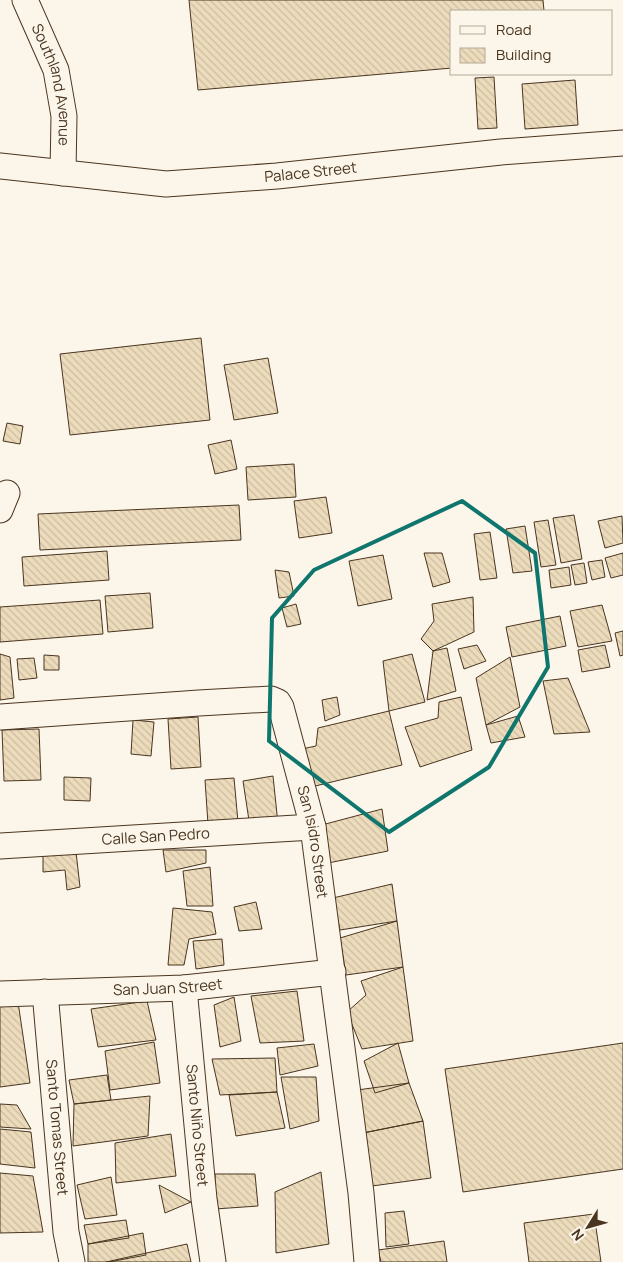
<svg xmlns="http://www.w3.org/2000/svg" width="623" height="1262" font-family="Manrope,sans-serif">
  <defs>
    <pattern id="building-back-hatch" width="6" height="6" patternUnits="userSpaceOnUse" patternTransform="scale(1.25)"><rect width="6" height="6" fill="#ecdcbc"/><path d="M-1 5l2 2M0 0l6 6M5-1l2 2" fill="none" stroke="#ccbda1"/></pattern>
  </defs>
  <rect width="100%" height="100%" fill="#fbf6e9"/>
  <path fill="url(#building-back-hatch)" stroke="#4a3520" d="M 189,0 L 543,0 L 544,11 L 452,11 L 452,68 L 198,90 Z
    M 494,77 L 497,128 L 478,129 L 475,78 Z
    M 575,80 L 578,125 L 525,129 L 522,84 Z
    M 201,338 L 210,420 L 70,435 L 60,354 Z
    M 268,358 L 278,413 L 234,420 L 224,365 Z
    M 7,423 L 23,426 L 20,444 L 3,441 Z
    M 231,440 L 237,469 L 215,474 L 208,445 Z
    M 294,464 L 296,497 L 248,500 L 246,467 Z
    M 326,497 L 332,533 L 299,538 L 294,501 Z
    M 239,505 L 241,540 L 40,550 L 38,514 Z
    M 574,515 L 582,559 L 561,563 L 553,518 Z
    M 622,516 L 623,543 L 605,548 L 598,521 Z
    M 548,520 L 556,565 L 541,567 L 534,522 Z
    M 525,526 L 532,571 L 513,573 L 506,529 Z
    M 490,532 L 497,578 L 480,580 L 474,534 Z
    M 107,551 L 109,580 L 24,586 L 22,557 Z
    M 424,553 L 442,553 L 450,582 L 433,587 Z
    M 623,553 L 623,575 L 611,578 L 605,558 Z
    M 383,555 L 392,599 L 358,606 L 349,561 Z
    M 602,560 L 605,577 L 592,580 L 588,562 Z
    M 584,563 L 587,583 L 575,585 L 571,565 Z
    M 569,567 L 571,585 L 551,588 L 549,570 Z
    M 275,570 L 289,572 L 294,596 L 279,598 Z
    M 150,593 L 153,628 L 108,632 L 105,596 Z
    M 473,597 L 474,632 L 433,651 L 421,639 L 434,621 L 432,604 Z
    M 100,600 L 103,634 L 0,642 L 0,607 Z
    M 296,604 L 301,624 L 287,627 L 282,608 Z
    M 602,605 L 612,641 L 578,647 L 570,611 Z
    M 560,616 L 566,646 L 512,657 L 506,627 Z
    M 623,631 L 623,655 L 620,656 L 615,633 Z
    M 477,645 L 486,661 L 464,669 L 458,649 Z
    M 605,645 L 610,667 L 582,672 L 578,650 Z
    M 447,648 L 456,691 L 427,700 L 433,651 Z
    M 0,654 L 10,657 L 14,698 L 0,700 Z
    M 412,654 L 425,702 L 389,711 L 383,661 Z
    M 44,655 L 59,656 L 59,670 L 44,670 Z
    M 510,657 L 520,707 L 486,725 L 476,678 Z
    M 34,658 L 37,678 L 19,680 L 17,659 Z
    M 568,678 L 590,732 L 554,734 L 543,681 Z
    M 337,697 L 340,715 L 325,721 L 322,700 Z
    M 461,697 L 472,750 L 420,767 L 405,727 L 438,718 L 439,702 Z
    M 389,711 L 402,765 L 307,788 L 297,750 L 316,746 L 318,728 Z
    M 518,716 L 525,737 L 491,743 L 486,725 Z
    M 198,717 L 201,767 L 171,769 L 168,719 Z
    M 133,720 L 154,722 L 151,756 L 131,754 Z
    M 39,729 L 41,780 L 4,781 L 2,730 Z
    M 273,776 L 278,824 L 250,827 L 243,781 Z
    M 64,777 L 91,778 L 90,801 L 64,800 Z
    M 234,778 L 238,822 L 208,824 L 205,780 Z
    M 382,809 L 388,851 L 328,863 L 318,826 Z
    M 163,850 L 206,850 L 206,863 L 166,872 Z
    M 76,852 L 80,887 L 67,890 L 65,870 L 43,872 L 43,853 Z
    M 210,867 L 213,906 L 187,906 L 183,871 Z
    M 392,884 L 397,921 L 340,930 L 333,898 Z
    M 256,902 L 262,929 L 239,931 L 234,907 Z
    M 173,908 L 212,912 L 216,934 L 189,939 L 184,965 L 168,965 Z
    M 397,921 L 403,967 L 346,975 L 340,938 Z
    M 222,939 L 224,965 L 196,969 L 193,941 Z
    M 403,967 L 413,1041 L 362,1049 L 347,1012 L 366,995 L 361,981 Z
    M 297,991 L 304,1041 L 260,1043 L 251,996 Z
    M 234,997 L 241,1041 L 220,1047 L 214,1005 Z
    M 147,1001 L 156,1040 L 98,1047 L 91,1009 Z
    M 18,1002 L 30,1083 L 0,1087 L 0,1004 Z
    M 154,1042 L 160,1083 L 110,1090 L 105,1051 Z
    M 398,1043 L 409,1083 L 375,1093 L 364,1061 Z
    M 623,1043 L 623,1169 L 463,1192 L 445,1069 Z
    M 314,1044 L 318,1066 L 280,1075 L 277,1048 Z
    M 275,1058 L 277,1092 L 220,1095 L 212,1059 Z
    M 107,1075 L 111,1100 L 74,1104 L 69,1080 Z
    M 281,1077 L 316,1077 L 319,1121 L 290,1129 Z
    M 409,1083 L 423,1121 L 363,1133 L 357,1090 Z
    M 277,1092 L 285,1128 L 236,1136 L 229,1095 Z
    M 150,1096 L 148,1136 L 73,1146 L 74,1104 Z
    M 0,1104 L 17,1105 L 31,1129 L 0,1127 Z
    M 423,1121 L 431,1178 L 372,1186 L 363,1133 Z
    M 0,1129 L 31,1132 L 35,1168 L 0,1164 Z
    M 171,1134 L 176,1176 L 116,1183 L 115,1143 Z
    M 321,1172 L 329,1244 L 276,1253 L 275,1192 Z
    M 0,1173 L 33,1176 L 43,1232 L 0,1233 Z
    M 215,1174 L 255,1174 L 258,1206 L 215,1209 Z
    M 111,1177 L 117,1215 L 85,1219 L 77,1185 Z
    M 159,1185 L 191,1202 L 165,1213 Z
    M 404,1211 L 409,1244 L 386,1247 L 385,1213 Z
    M 594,1214 L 601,1262 L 529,1262 L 524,1223 Z
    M 126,1220 L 129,1238 L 88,1244 L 84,1225 Z
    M 143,1233 L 146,1255 L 109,1262 L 88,1262 L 88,1244 Z
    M 444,1241 L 447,1262 L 381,1262 L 378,1250 Z
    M 187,1244 L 191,1262 L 106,1262 Z"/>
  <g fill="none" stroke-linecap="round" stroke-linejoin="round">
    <defs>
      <g id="minor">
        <path id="s1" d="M 25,0 L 56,70 L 64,116 L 63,173"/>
        <path id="s2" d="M 0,166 L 166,184 L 277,176 L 501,152 L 623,143"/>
        <path d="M 0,510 L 7,493"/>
        <path id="s3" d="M 0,717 L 199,703 L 271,699 L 278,702 L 281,707 L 313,827 L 361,1193 L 367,1262"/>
        <path id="s4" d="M 0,846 L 313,827"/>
        <path id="s5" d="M 184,988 L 204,1199 L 213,1262"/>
        <path id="s6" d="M 45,992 L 66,1232 L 72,1262"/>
        <path id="s7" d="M 0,994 L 184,988 L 333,972"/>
      </g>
    </defs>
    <use href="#minor" stroke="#4a3520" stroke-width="27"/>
    <use href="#minor" stroke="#fbf6e9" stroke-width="25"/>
  </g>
  <path fill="none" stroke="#0f766e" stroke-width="4" stroke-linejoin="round" d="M 462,501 L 535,553 L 548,667 L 489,767 L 389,832 L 269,741 L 272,618 L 314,570 Z"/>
  <g text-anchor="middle" stroke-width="4" stroke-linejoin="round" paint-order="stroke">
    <g font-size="15" fill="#4a3520" stroke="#fbf6e9">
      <text dy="5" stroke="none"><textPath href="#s1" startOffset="90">Southland Avenue</textPath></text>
      <text dy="5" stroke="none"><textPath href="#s2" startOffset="312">Palace Street</textPath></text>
      <text dy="5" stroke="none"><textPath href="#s4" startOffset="156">Calle San Pedro</textPath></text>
      <text dy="5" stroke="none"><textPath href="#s3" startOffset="424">San Isidro Street</textPath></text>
      <text dy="5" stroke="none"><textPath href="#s7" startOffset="168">San Juan Street</textPath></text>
      <text dy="5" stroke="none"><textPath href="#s5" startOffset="138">Santo Niño Street</textPath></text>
      <text dy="5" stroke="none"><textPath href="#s6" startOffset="136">Santo Tomas Street</textPath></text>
    </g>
  </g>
  <rect x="450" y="10" width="162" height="65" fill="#fbf6e9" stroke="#b4a999"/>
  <rect x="460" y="26" width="25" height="8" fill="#fbf6e9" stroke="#b4a999"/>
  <text x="496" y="35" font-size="15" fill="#4a3520">Road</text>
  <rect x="460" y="48" width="25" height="15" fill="url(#building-back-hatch)" stroke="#b4a999"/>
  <text x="496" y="60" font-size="15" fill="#4a3520">Building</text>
  <g transform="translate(588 1227) rotate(233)" stroke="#fbf6e9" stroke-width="4" paint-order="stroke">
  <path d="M0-4L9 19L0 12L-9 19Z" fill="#4a3520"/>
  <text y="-8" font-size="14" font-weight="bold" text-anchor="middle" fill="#4a3520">N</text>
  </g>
</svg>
